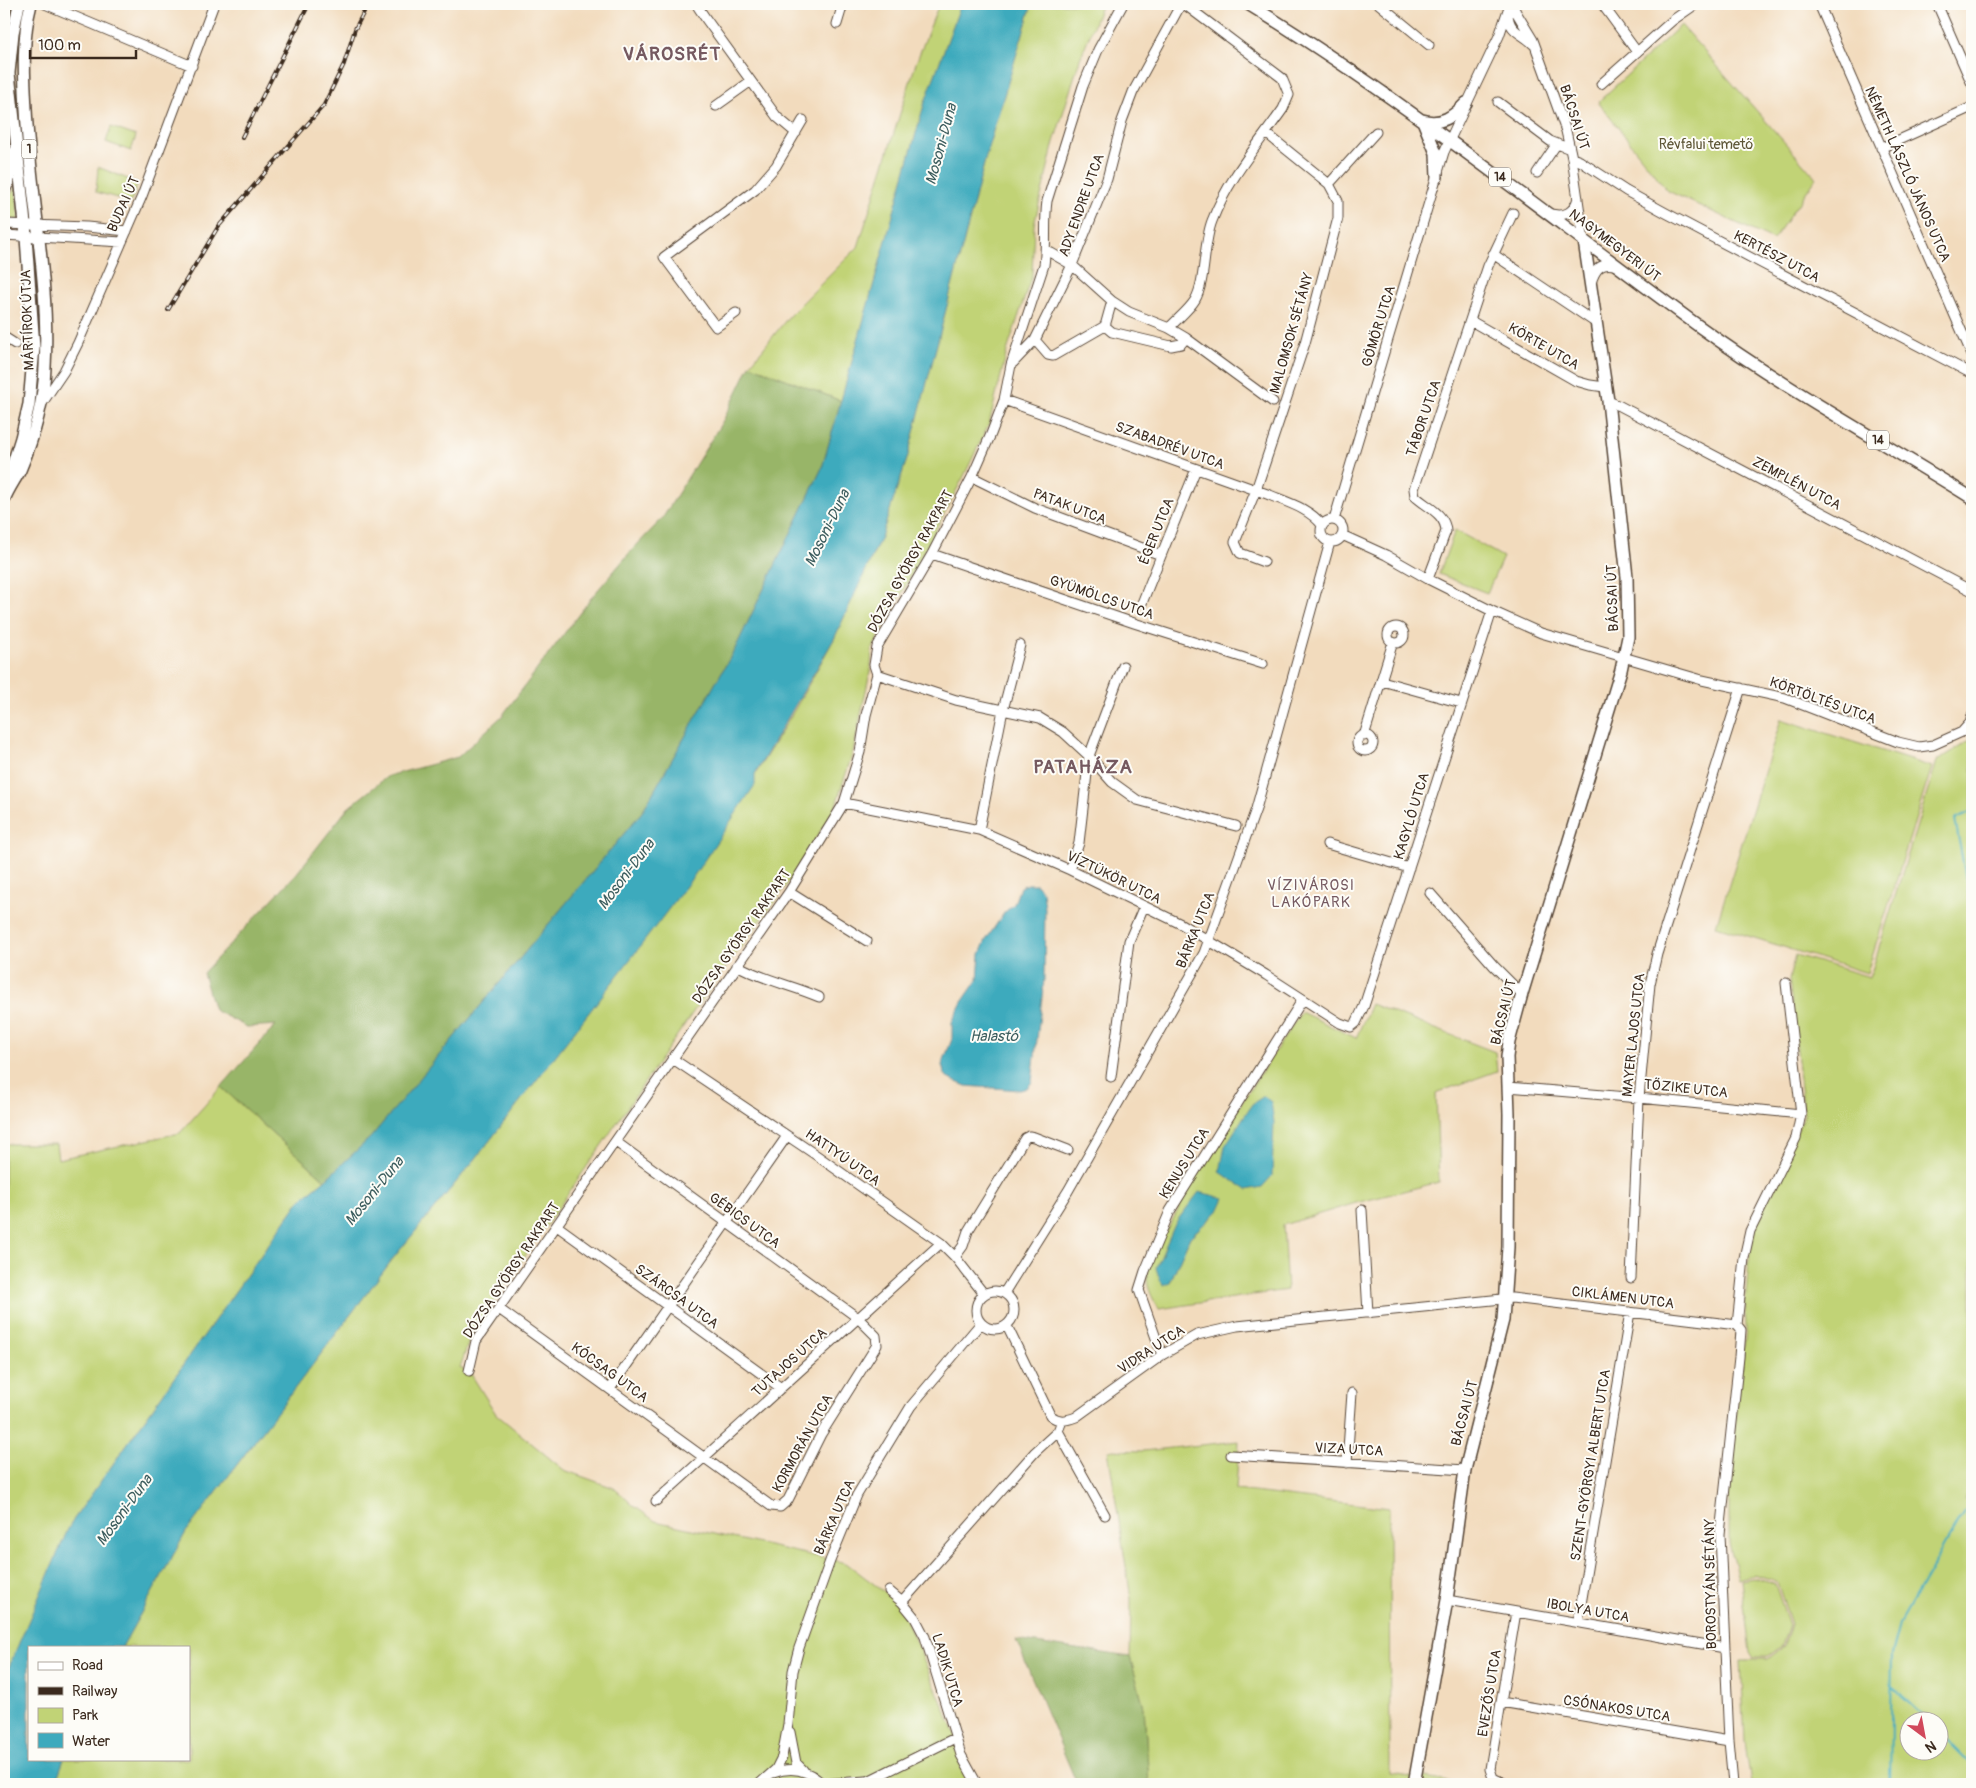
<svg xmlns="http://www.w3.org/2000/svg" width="1976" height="1788" font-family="Pangolin,sans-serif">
  <rect width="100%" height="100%" fill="#fdfcf7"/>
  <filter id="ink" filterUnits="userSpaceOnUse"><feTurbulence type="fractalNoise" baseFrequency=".02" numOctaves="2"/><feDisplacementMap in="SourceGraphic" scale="10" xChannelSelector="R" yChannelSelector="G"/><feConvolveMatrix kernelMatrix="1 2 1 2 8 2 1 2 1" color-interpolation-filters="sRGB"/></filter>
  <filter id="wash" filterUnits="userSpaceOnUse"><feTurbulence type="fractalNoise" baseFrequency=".0096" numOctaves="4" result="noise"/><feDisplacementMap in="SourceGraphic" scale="20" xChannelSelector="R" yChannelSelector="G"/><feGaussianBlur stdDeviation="1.12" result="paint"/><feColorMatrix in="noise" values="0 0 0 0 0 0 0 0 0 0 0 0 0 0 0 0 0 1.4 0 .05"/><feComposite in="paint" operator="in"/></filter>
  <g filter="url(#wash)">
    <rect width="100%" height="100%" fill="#f2dbbd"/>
    <path fill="#c1d376" stroke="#7e7e4a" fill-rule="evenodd" d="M 4,4 L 12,4 L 13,7 L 7,33 L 4,75 Z
      M 939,4 L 961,4 L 924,105 L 841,401 L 750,365 L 790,315 L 858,247 L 916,63 Z
      M 1032,4 L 1102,4 L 1080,59 L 1054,142 L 1034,225 L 1032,275 L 1007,351 L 989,424 L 964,476 L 872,650 L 871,667 L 853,752 L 835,808 L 782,892 L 698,1005 L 471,1335 L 460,1368 L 469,1371 L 496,1414 L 564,1470 L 614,1488 L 634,1506 L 655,1521 L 846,1563 L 899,1603 L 977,1784 L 55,1784 L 64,1759 L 189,1759 L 189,1647 L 122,1647 L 186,1532 L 395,1256 L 477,1157 L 693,877 L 795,709 L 834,639 L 881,537 L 907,459 L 990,141 Z
      M 1681,25 L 1816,178 L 1773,240 L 1668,191 L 1598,102 Z
      M 4,104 L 9,164 L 4,193 C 4,181 10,168 4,157 Z
      M 111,127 L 136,136 L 131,151 L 106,142 Z
      M 98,167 L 138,183 L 131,202 L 96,192 Z
      M 16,186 L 19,220 L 4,219 L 4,206 Z
      M 1455,530 L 1503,557 L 1487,593 L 1439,574 Z
      M 1781,719 L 1932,767 L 1867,973 L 1716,926 Z
      M 1972,739 L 1972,1481 L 1964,1500 L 1972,1504 L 1972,1784 L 1751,1784 L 1745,1742 L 1741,1660 L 1768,1660 L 1784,1647 L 1791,1624 L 1777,1582 L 1753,1575 L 1738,1579 L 1729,1543 L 1729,1480 L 1746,1328 L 1745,1302 L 1752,1232 L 1804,1115 L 1789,979 L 1795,955 L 1870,977 L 1937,761 ZM 1908,1720 L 1938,1720 L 1938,1750 L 1908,1750 Z
      M 1371,1004 L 1495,1052 L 1497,1071 L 1436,1093 L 1439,1182 L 1356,1203 L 1283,1225 L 1287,1290 L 1159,1309 C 1152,1298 1144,1283 1148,1270 C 1153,1253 1165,1235 1173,1219 C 1210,1147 1257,1080 1301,1012 L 1356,1038 ZM 1218,1211 L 1190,1237 L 1170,1282 L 1156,1268 Z
      M 221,1087 L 325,1180 L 300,1200 L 74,1519 L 4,1678 L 4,1144 L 56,1144 L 58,1159 L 180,1133 Z
      M 1239,1441 L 1236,1490 L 1389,1508 L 1390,1773 L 1464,1784 L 1149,1784 L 1144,1707 L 1130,1657 L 1131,1599 L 1108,1450 L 1143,1451 Z
      M 1753,1578 L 1775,1584 L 1789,1625 L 1782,1647 L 1767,1658 L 1754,1658 L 1750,1652 L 1741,1580 Z"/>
    <path fill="#98b567" stroke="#6a7042" d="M 750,365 L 841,401 L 822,468 L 735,649 L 642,812 L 371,1137 L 325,1180 L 221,1087 L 276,1025 L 247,1027 L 214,1010 L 203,973 L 297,873 L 348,808 L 388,776 L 458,757 L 502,716 L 591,598 L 632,550 L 662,519 L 724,419 Z
      M 1016,1640 L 1130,1657 L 1144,1707 L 1149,1784 L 1077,1784 Z"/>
    <path fill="#3eaabd" stroke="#3c6a6e" d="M 961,4 L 1032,4 L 990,141 L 907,459 L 881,537 L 834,639 L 755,774 L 755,785 L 693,877 L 639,948 L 477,1157 L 395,1256 L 186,1532 L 122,1647 L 29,1647 L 29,1759 L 64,1759 L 55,1784 L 4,1784 L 4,1678 L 68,1529 L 74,1519 L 300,1200 L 325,1180 L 371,1137 L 642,812 L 735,649 L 822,468 L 924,105 Z
      M 1028,884 L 1036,884 L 1043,892 L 1045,908 L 1044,980 L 1032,1082 L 1027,1088 L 1020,1090 L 966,1086 L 949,1079 L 944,1073 L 942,1065 L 952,1039 L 952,1022 L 962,1002 L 978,979 L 980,954 L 986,940 L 1004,913 L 1014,904 L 1020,887 Z
      M 1264,1096 L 1271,1102 L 1274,1122 L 1272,1176 L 1262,1187 L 1247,1190 L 1220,1172 L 1225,1146 L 1252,1104 Z
      M 1199,1192 L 1224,1198 L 1218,1211 L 1190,1237 L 1170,1282 L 1164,1285 L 1160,1280 L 1156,1268 L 1176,1222 Z"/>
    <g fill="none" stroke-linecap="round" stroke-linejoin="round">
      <path stroke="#3eaabd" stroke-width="2" d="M 1972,811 L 1955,819 L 1972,912
        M 1892,1686 L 1928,1720
        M 1938,1731 L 1972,1765
        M 1890,1784 L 1892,1654 L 1900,1624 L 1972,1497"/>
    </g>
  </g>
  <g filter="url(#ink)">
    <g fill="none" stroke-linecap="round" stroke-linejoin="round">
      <defs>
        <path id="minor" d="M 45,4 L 192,66
          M 701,4 L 698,7 L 706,19 L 777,117 L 796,133
          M 1379,4 L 1429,45
          M 1512,4 L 1516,12 L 1533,40 L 1566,131 L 1572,158 L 1584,241
          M 1602,4 L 1637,52
          M 1819,4 L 1972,355
          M 1937,4 L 1972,84
          M 1508,14 C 1509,32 1522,33 1533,44
          M 837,24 L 843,4
          M 1601,84 L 1673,20 L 1696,4
          M 1498,102 L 1550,141 L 1570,149
          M 716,106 L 751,81
          M 1881,148 L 1972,107
          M 1572,158 L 1580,161 L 1626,191 L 1666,213 L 1972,374
          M 1537,173 L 1556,145
          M 1329,184 L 1376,132
          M 4,194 L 10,180 L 14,151
          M 1550,214 C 1565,217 1574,213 1578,198
          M 4,224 L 87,227 L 127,231
          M 4,235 L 122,242
          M 1046,250 L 1072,265 L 1112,301 L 1129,312 L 1169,328 L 1186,338 L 1273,402
          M 1493,254 L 1596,323
          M 1591,283 C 1595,269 1601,261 1617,266
          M 736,313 L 716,327 L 664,257 L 755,190 L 776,166 L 803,120
          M 1471,321 L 1576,381 L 1590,385 L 1605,387
          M 1105,326 L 1112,301
          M 1169,328 C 1177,319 1189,310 1195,300 C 1206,281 1203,244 1212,221 C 1228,179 1257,146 1283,109 L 1289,95 L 1282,78 L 1184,4
          M 4,337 L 15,344
          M 1035,340 L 1048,355 L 1053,356 L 1105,326 L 1112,332 L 1171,346 L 1181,344 L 1186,338
          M 1013,363 L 1035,340 L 1072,265 L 1107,179 L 1122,121 L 1133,92 L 1181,4
          M 1004,400 L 1267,494 C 1286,502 1309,508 1322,525
          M 1608,401 L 1620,406 L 1972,591
          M 41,405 L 64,371 L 78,343 L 142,196 L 214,4
          M 972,477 L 1035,508 L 1161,555
          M1321 531a11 11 0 1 1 22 0a11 11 0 1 1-22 0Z
          M 1334,520 L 1444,152 L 1499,36 L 1510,4
          M 1342,535 L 1386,555 L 1428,579 L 1492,611 L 1541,633 L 1702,680 L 1785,698 L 1898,742 L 1919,747 L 1933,745 L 1962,732 L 1970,723 L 1972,716
          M 932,554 L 1134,623 L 1263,664
          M 1264,562 L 1240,553 L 1235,542 L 1256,490 L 1305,343 L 1338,218 L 1338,201 L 1329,184 L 1266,133
          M 1428,579 L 1446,531 C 1445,513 1426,507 1415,496 L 1414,489 L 1488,266 L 1513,213
          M 1142,603 L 1196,469
          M1388 635a8 8 0 1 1 16 0a8 8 0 1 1-16 0Z
          M 877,674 L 956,700 L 1040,718 L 1063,732 L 1089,756 L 1112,782 L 1137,800 L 1236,826
          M 1382,681 L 1461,703
          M1357 743a8 8 0 1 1 16 0a8 8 0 1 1-16 0Z
          M 1364,736 L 1393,642
          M 844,803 L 979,830 L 1070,870 L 1181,924 L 1266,975 L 1340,1023 L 1351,1027 L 1356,1023 L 1364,1006 L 1492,611
          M 979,830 L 1003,710 L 1020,645
          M 1327,844 L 1409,868
          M 1070,870 L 1079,843 L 1089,756 L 1123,666
          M 789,892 L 867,941
          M 1430,893 L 1494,966 L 1522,994
          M 737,965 C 762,980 792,985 819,997
          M 673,1059 L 816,1155 L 941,1243 L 955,1257 L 984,1294
          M 1111,1077 L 1129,941 L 1144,906
          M 1508,1087 L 1639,1098 L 1801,1114
          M 1362,1210 L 1368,1313
          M 557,1226 L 781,1388
          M 955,1257 L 963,1246 L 968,1231 L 1025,1138 L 1029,1136 L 1034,1137 L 1068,1150
          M 1631,1278 L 1639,1098 L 1650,984 L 1657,954 L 1741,688
          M976 1310a19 19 0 1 1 38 0a19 19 0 1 1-38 0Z
          M 1004,1293 L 1068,1191 L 1204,953 L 1256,809 L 1330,542
          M 499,1309 L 771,1506 L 780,1507 L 788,1500 L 821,1434 L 877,1345 L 876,1336 L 858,1318 L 616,1142
          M 1737,1325 L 1744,1258 L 1750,1231 L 1796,1138 L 1801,1114 L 1786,983
          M 1007,1326 L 1050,1415 C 1058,1422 1066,1421 1076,1417 L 1162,1355 L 1197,1335 L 1237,1326 L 1512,1298 L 1737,1325
          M 1162,1355 L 1139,1290 L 1145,1271 L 1170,1211 L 1303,999
          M 469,1371 L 476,1341 L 789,892 L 844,803 L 860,752 L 866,715 L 877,674 L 874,665 L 877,647 L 932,554 L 972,477 L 991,434 L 1004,400 L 1011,365 L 1044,265 C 1047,244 1044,223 1047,201 L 1083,86 L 1098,50 L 1123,4
          M 610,1389 L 787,1136
          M 1058,1431 L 1105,1515
          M 1231,1455 L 1465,1470
          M 1347,1463 L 1352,1393
          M 656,1501 L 941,1243
          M 889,1591 L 902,1602 L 915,1618 L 925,1637 L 961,1755 L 977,1784
          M 1447,1600 L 1725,1648
          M 902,1602 L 1035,1452 L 1058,1431 L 1062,1421
          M 1578,1622 L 1630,1312
          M 1501,1702 L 1729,1741
          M 790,1732 L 796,1763 L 803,1770
          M 773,1773 C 792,1766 809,1770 822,1784
          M 759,1784 L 776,1769 L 782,1757 L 788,1724 L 793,1671 L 799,1648 L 830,1561 L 857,1495 L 911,1406 L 981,1323
          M 822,1784 L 866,1781
          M 862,1784 L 955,1738
          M 1506,1784 L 1493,1778 L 1490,1769 L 1516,1612
          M 1733,1784 L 1729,1741 L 1720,1534 L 1739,1357 L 1741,1330 L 1737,1325"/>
        <path id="major" d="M 1248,4 C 1406,100 1550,218 1700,327 C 1787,390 1881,441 1972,498
          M 1422,120 C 1441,126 1454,116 1466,103
          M 1423,121 L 1436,153 L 1437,177
          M 10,484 L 11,470 L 21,438 L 29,404 L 34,347 L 25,224 L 9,73 L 13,33 L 19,4
          M 4,500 C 8,489 15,480 20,470 C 34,437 44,402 45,367 C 50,282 30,194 26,109 C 24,74 22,38 31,4
          M 1414,1784 L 1447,1600 L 1465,1470 L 1503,1320 L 1508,1247 L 1509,1114 L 1507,1057 L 1509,1042 L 1522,994 L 1621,670 L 1628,637 L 1627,577 L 1608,401 L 1584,241"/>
      </defs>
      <use href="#minor" stroke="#564536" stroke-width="11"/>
      <use href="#major" stroke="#564536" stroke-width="14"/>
      <use href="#minor" stroke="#fff" stroke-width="9"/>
      <use href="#major" stroke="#fff" stroke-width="11"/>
      <defs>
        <path id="rail" d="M 242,137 L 309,4
          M 168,310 L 218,227 L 324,105 L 344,64 L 355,29 L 368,4"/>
      </defs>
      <use href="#rail" stroke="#3b2a1e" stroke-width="4"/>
      <use href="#rail" stroke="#fdfcf7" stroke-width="2" stroke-dasharray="5.5" stroke-linecap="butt"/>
    </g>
  </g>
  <g text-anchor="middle" stroke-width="4" stroke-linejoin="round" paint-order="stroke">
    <g fill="#fdfcf7" stroke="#75695f" stroke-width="1">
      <rect x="21.5" y="139.5" width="15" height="19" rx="4"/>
      <rect x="1489" y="167.5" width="22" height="19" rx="4"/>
      <rect x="1867" y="430.5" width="22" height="19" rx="4"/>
    </g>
    <g font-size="12" font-weight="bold" fill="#3b2a1e">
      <text x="29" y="153">1</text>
      <text x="1500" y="181">14</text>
      <text x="1878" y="444">14</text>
    </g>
    <g font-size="14" fill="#3b2a1e" stroke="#fdfcf7">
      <text transform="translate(1575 117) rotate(72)" y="5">BÁCSAI ÚT</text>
      <text transform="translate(1908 174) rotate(66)" y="5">NÉMETH LÁSZLÓ JÁNOS UTCA</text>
      <text transform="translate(123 204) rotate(-66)" y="5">BUDAI ÚT</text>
      <text transform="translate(1081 205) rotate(-70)" y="5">ADY ENDRE UTCA</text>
      <text transform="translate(1615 245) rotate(37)" y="5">NAGYMEGYERI ÚT</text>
      <text transform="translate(1777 256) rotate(28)" y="5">KERTÉSZ UTCA</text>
      <text transform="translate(27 320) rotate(-92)" y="5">MÁRTÍROK ÚTJA</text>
      <text transform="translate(1378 326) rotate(-73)" y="5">GÖMÖR UTCA</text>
      <text transform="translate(1291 333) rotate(-74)" y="5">MALOMSOK SÉTÁNY</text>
      <text transform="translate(1544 346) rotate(30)" y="5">KÖRTE UTCA</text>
      <text transform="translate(1423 418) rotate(-71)" y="5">TÁBOR UTCA</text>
      <text transform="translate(1170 445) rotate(20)" y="5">SZABADRÉV UTCA</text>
      <text transform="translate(1797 483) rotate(28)" y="5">ZEMPLÉN UTCA</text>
      <text transform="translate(1070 506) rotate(21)" y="5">PATAK UTCA</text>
      <text transform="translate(1156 531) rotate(-68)" y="5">ÉGER UTCA</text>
      <text transform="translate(910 561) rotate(-61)" y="5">DÓZSA GYÖRGY RAKPART</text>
      <text transform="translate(1102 597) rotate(19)" y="5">GYÜMÖLCS UTCA</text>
      <text transform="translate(1612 598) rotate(-92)" y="5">BÁCSAI ÚT</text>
      <text transform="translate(1823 700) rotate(20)" y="5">KÖRTÖLTÉS UTCA</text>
      <text transform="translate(1411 816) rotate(-73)" y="5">KAGYLÓ UTCA</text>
      <text transform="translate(1114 877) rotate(26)" y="5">VÍZTÜKÖR UTCA</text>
      <text transform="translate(1195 930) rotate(-68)" y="5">BÁRKA UTCA</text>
      <text transform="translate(741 936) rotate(-55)" y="5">DÓZSA GYÖRGY RAKPART</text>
      <text transform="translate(1503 1012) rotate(-76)" y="5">BÁCSAI ÚT</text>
      <text transform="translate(1633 1035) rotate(-84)" y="5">MAYER LAJOS UTCA</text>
      <text transform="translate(1686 1088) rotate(6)" y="5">TŐZIKE UTCA</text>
      <text transform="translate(843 1157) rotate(35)" y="5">HATTYÚ UTCA</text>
      <text transform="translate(1184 1163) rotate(-58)" y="5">KENUS UTCA</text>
      <text transform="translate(745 1220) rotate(36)" y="5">GÉBICS UTCA</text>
      <text transform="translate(511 1270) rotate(-56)" y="5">DÓZSA GYÖRGY RAKPART</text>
      <text transform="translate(677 1296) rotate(36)" y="5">SZÁRCSA UTCA</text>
      <text transform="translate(1623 1297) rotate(7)" y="5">CIKLÁMEN UTCA</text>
      <text transform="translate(1151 1349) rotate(-33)" y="5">VIDRA UTCA</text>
      <text transform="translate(789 1362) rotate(-42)" y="5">TUTAJOS UTCA</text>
      <text transform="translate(610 1372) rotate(36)" y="5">KÓCSAG UTCA</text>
      <text transform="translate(1464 1413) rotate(-75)" y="5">BÁCSAI ÚT</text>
      <text transform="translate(802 1443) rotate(-61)" y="5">KORMORÁN UTCA</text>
      <text transform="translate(1349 1449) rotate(3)" y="5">VIZA UTCA</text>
      <text transform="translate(1590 1465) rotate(-81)" y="5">SZENT-GYÖRGYI ALBERT UTCA</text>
      <text transform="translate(834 1517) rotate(-66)" y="5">BÁRKA UTCA</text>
      <text transform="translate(1710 1584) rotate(-91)" y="5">BOROSTYÁN SÉTÁNY</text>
      <text transform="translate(1588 1610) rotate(10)" y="5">IBOLYA UTCA</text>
      <text transform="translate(948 1670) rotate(73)" y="5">LADIK UTCA</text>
      <text transform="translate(1489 1693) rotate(-81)" y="5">EVEZŐS UTCA</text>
      <text transform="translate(1617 1708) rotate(9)" y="5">CSÓNAKOS UTCA</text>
    </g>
    <g font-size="14" fill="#5c5434" stroke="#fdfcf7">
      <text x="1706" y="149">Révfalui temető</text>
    </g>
    <g font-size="15" font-style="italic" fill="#3c5d5e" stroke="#fdfcf7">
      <text transform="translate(941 144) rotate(-75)" y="5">Mosoni-Duna</text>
      <text transform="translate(827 528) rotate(-64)" y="5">Mosoni-Duna</text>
      <text transform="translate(626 874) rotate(-53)" y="5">Mosoni-Duna</text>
      <text x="994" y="1041">Halastó</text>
      <text transform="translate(374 1191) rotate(-51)" y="5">Mosoni-Duna</text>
      <text transform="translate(124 1510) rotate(-54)" y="5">Mosoni-Duna</text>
    </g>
    <g font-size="15" letter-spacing="1" fill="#755960" stroke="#fdfcf7">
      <text x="1311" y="890">VÍZIVÁROSI<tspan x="1311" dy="17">LAKÓPARK</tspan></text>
    </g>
    <g font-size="19" font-weight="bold" letter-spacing="1" fill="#755960" stroke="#fdfcf7">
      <text x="672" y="60">VÁROSRÉT</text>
      <text x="1083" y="773">PATAHÁZA</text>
    </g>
  </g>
  <rect width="1976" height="1788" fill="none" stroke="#fdfcf7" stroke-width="20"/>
  <rect x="28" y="1646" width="162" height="115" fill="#fdfcf7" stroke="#afa8a0"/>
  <rect x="38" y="1662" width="25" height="8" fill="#ffffff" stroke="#afa8a0"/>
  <text x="72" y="1670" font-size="15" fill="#3b2a1e">Road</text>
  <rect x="38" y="1687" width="25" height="8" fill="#3b2a1e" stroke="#afa8a0"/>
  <text x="72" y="1696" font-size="15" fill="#3b2a1e">Railway</text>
  <rect x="38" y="1708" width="25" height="15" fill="#c1d376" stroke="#afa8a0"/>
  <text x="72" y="1720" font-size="15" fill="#3b2a1e">Park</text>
  <rect x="38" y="1733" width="25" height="15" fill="#3eaabd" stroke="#afa8a0"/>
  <text x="72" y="1746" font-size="15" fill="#3b2a1e">Water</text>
  <g transform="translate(1924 1736) rotate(148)"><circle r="24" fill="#fdfcf7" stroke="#afa8a0"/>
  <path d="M0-4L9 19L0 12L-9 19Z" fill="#d1495b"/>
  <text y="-8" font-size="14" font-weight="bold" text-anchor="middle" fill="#3b2a1e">N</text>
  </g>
  <path d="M30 50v8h106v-8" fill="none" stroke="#3b2a1e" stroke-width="2.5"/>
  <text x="38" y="50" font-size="15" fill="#3b2a1e" stroke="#fdfcf7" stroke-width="4" paint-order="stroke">100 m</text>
</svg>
